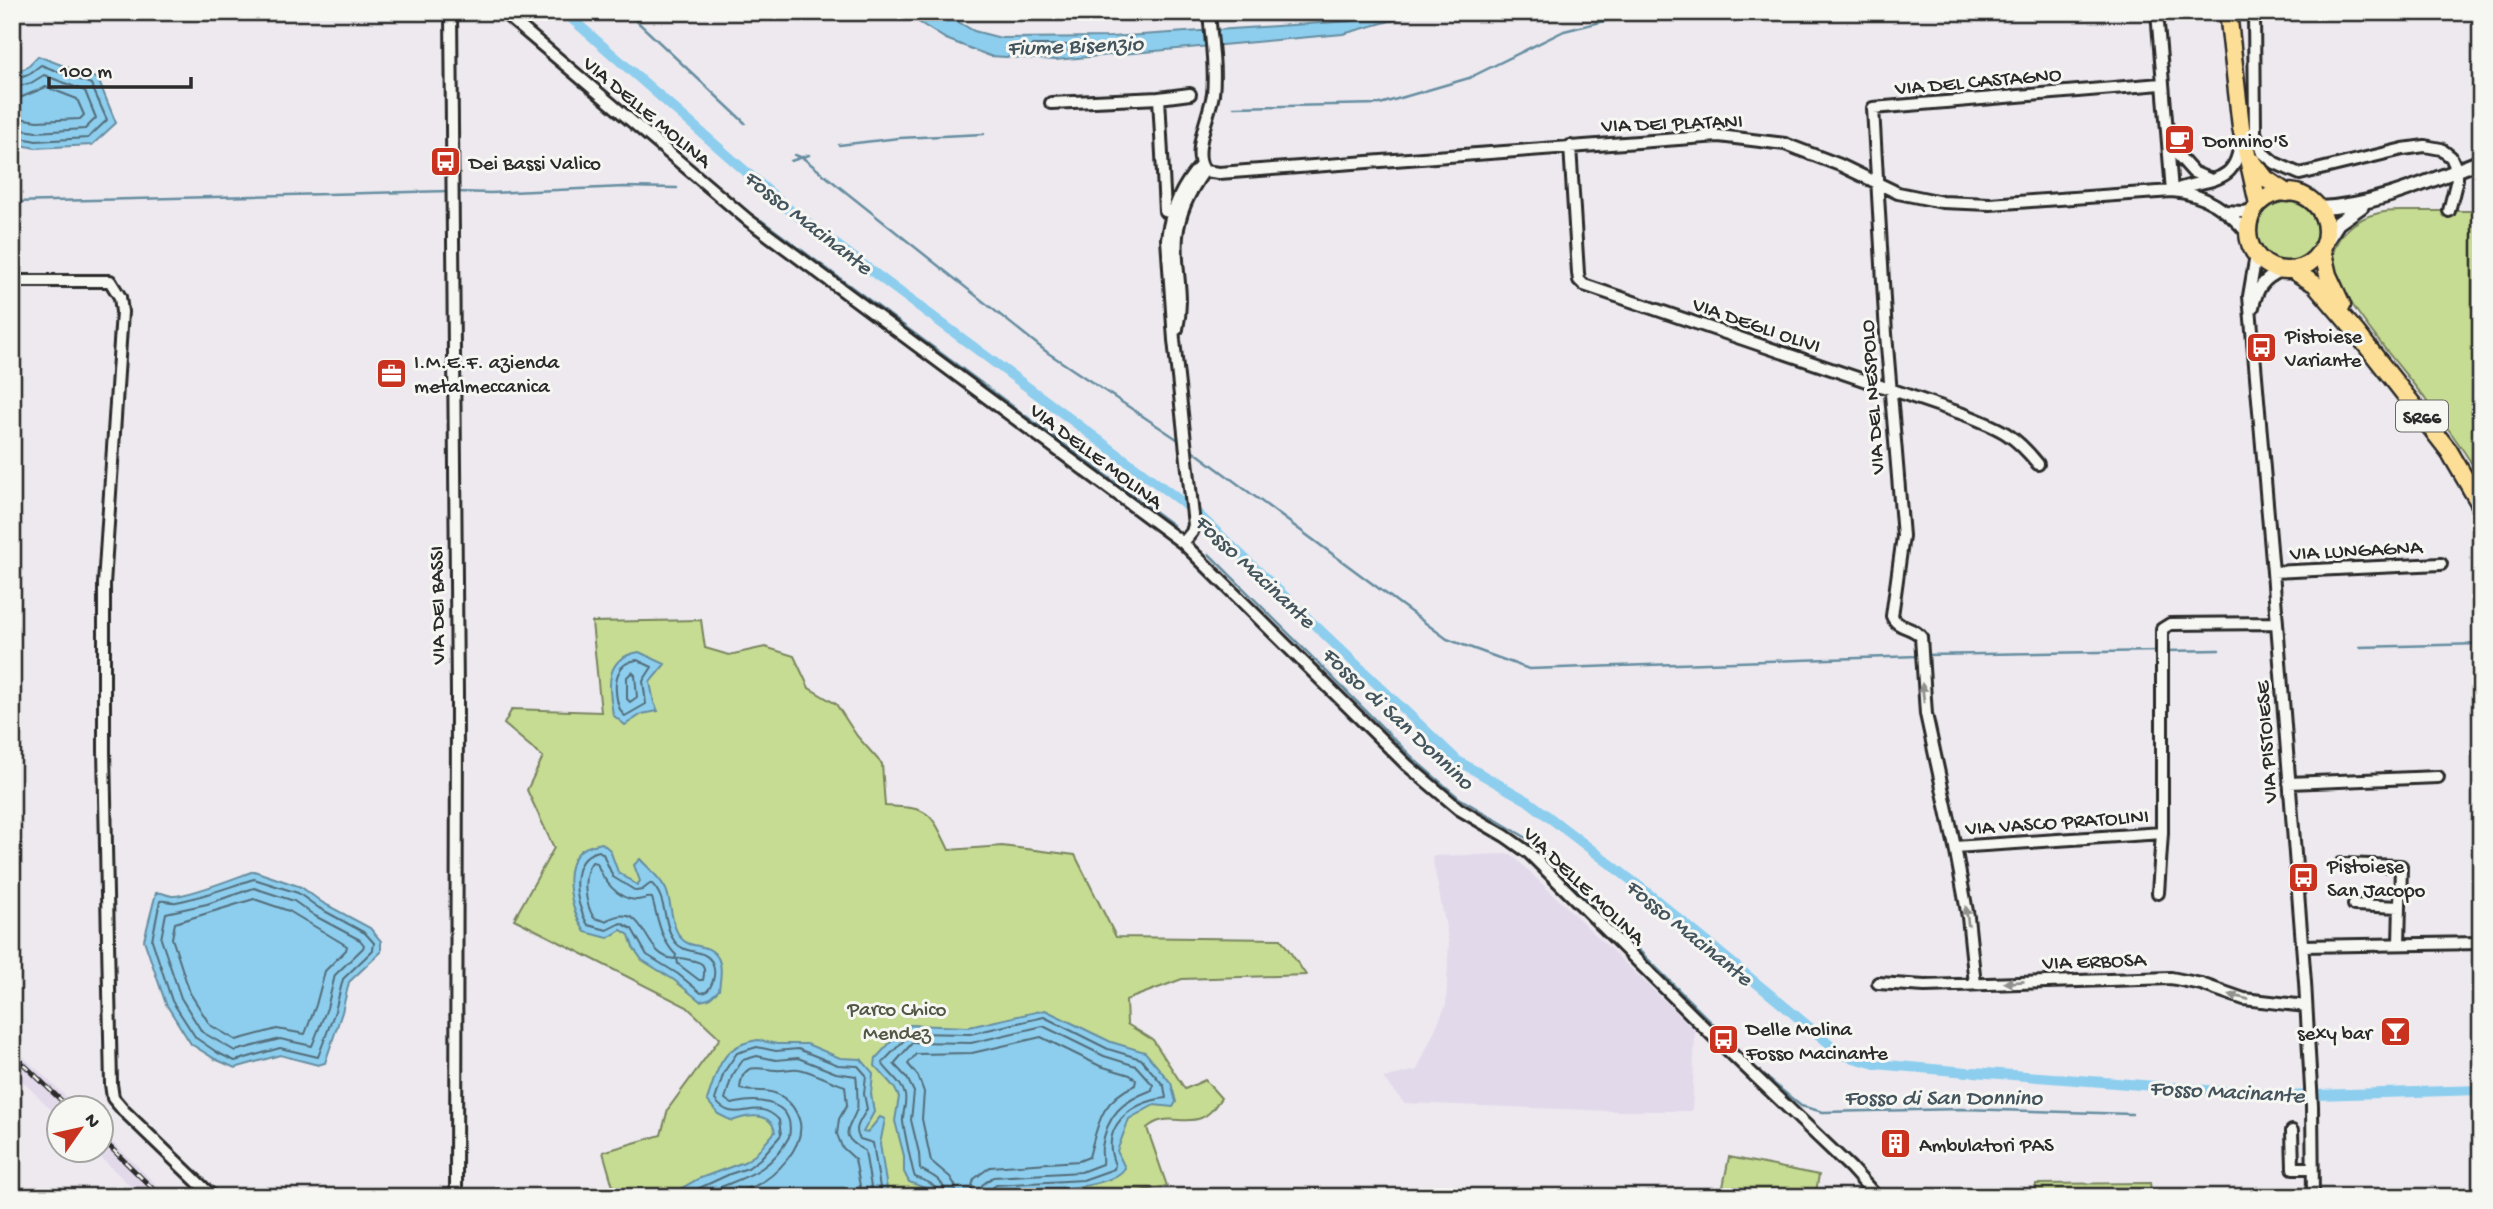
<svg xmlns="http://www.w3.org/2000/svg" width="2493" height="1209" font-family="'Gochi Hand',sans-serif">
  <rect width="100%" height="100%" fill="#ede9ef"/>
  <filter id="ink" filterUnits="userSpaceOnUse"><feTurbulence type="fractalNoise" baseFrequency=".0143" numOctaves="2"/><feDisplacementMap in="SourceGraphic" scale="14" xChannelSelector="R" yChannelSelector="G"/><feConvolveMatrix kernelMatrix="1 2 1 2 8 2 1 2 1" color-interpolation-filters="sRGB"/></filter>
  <g filter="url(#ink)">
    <path fill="#e2d9eb" d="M 1511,854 L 1695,1030 L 1692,1111 L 1612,1111 L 1404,1103 L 1383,1078 L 1417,1070 L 1446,1005 L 1449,943 L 1432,856 Z
      M 12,1046 L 77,1107 L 60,1108 L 59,1117 L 12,1071 Z
      M 102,1132 L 169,1197 L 142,1197 L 93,1150 L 102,1150 Z"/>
    <path fill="#c6dc92" stroke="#78845e" stroke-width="2" d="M2257 232a30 30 0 1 1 60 0a30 30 0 1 1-60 0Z
      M 2411,211 L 2481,211 L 2481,479 C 2465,451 2446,425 2426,400 C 2405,372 2336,295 2333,264 C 2330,237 2356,218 2379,213 C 2389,210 2401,211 2411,211 Z
      M 701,620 L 705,648 L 729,655 L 765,647 L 794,656 L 809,688 L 836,704 L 857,736 L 882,764 L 885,806 C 929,808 930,810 949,850 L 1002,846 L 1075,855 L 1116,937 L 1281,939 L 1306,975 L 1182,979 L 1126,1000 L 1127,1024 L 1153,1040 L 1185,1089 L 1205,1080 L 1221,1098 C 1215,1106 1210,1115 1201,1118 C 1182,1125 1165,1112 1147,1128 L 1167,1186 L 1108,1197 L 616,1197 L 603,1152 L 661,1135 L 668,1109 L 720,1038 L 687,1007 L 514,919 L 554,848 L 527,790 L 543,757 L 504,724 L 512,709 L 601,712 L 592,622 Z
      M 1729,1157 L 1819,1175 L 1815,1197 L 1721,1197 Z
      M 2150,1183 L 2152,1197 L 2035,1197 L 2036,1184 Z"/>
    <path fill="#8dceee" stroke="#668da0" stroke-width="2" d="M 908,12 L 941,12 L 974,31 L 1001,38 L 1111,37 L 1351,21 L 1377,12 L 1422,12 L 1343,34 L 1055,60 L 990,56 L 946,39 L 917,21 Z
      M 38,56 L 98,79 L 116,123 L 92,145 L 35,148 L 12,143 L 12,73 L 26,68 Z
      M 639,652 L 665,664 L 650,682 L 654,703 L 658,711 L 642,714 L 625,725 L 613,715 C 609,687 603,658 639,652 Z
      M 602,843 L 610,850 L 618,872 L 637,885 L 640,881 L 634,865 L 640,859 C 648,868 663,880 667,892 C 672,907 671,926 681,938 C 690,950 708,941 718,958 C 723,967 720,979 719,990 L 709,999 L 700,1001 L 674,980 L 642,960 L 633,947 L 629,935 L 621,930 L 608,938 L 585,932 C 572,912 560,870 580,851 C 586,846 594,845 602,843 Z
      M 254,871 L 301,887 L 323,903 L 370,928 L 381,941 L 381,952 L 349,982 L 342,1012 L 325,1063 L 318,1065 L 280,1055 L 235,1068 L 215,1059 L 191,1044 L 166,1004 L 144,940 L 156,893 C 163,892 165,895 172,896 C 188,897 237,877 254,871 Z
      M 1045,1010 L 1111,1042 L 1145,1052 L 1171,1083 L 1176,1102 L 1173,1107 L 1154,1105 L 1129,1119 L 1117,1151 L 1125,1168 C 1109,1192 1026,1190 998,1192 L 991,1197 L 932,1197 L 925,1188 L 909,1182 L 904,1172 L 904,1156 L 895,1121 L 899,1097 L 894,1087 L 875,1066 L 876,1058 L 901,1031 L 910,1025 L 969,1027 Z
      M 758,1040 L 777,1044 L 807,1044 L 840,1058 L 861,1059 L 873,1073 L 871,1094 L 874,1112 L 863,1132 L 867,1133 L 880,1117 L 885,1119 L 880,1144 L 887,1189 L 884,1197 L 666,1197 L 698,1179 L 744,1162 L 755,1155 L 775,1132 C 771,1111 747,1115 732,1121 L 718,1114 L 707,1100 C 718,1069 721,1045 758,1040 Z"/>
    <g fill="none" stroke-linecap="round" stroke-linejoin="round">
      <path stroke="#526c79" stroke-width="2" d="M 1070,45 L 1073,48 L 1070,51 L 1032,52 L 1029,49 L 1032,45 Z
        M 12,79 L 29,74 L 41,65 L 91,84 L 107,120 L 88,138 L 36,141 L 12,136
        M 12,88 L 31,83 L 44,75 L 85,91 L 96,118 L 85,129 L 36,132 L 12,128
        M 12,98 L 22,97 L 46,87 L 77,99 L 84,115 L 80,119 L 37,121 L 12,117
        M 637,660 L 652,667 L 643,681 L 646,704 L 625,716 C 616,709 613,683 619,672 C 622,664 630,661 637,660 Z
        M 632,672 L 635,675 L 637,697 L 630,702 L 627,699 L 627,677 Z
        M 599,851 L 603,854 L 613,877 L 636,891 L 642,890 L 651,883 C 668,898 662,924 675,942 C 685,955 704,948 712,962 C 717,972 713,986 706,992 L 701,993 L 678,974 L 647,955 L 632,929 L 621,923 L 607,930 L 588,925 C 575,904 566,858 599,851 Z
        M 592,862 L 597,863 C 602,879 617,899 636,900 C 642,900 646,897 652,898 C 658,918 660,939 676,955 L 675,959 C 640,957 649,897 605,921 L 594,918 C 585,904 581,876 592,862 Z
        M 254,879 L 298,893 L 319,908 L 365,933 L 374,943 L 373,950 L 343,979 L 335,1011 L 318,1057 L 280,1048 L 235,1061 L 218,1053 L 196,1038 L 172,1001 L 152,940 L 160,901 C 166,900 170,903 176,902 C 203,897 228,887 254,879 Z
        M 254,888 L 294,901 L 315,916 L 360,940 L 364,945 L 363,948 L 335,975 L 327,1008 L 312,1046 L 280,1039 L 235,1051 L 202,1032 L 181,998 L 161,939 L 166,913 L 207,904 Z
        M 254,899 L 289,911 L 347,946 L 346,950 L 325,971 L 316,1005 L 305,1034 L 277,1029 L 236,1040 L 210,1025 L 190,993 L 172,938 L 175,923 Z
        M 681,958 C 697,962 708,959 703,980 L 699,980 L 678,964 L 677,959 Z
        M 680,1197 L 730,1174 L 748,1168 L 760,1159 L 781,1135 L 779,1120 C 755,1094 736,1128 715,1100 L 724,1072 L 737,1053 L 757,1047 L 776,1051 L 798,1049 L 838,1065 L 858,1066 L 866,1075 L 864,1094 L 867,1109 C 862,1119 852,1128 860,1139 L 873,1143 L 880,1188 L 878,1197
        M 699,1197 C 736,1177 766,1179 789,1137 C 796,1101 758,1097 732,1104 L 725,1099 L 732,1076 L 743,1060 L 757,1056 L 776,1060 L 798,1058 L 836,1073 L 856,1076 C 857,1080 858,1106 857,1109 C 848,1132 838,1135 865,1151 L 871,1187 L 869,1197
        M 724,1197 C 734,1193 745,1190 755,1186 C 776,1176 804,1147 800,1123 C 797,1110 789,1100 777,1094 C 764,1088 752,1093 740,1089 C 742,1061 757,1069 776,1070 C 783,1071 791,1068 798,1069 C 809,1070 831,1082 845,1086 L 847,1105 L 839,1119 L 837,1134 L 842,1147 L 855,1159 L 860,1186 L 859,1197
        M 938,1197 C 937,1183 925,1181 915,1177 C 913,1174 904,1129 903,1122 C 902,1113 907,1104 905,1095 C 902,1082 889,1074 882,1063 L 911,1033 L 970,1034 L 1044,1017 L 1108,1049 L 1141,1059 L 1164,1086 L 1166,1098 C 1131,1102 1099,1127 1115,1165 L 1114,1169 L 1083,1180 L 996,1185 L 990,1190 L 988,1197
        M 946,1197 C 945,1180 933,1176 920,1169 L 919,1153 L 911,1120 L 914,1092 L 907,1078 L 894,1064 L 913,1042 L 971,1043 L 1043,1026 L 1104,1056 L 1136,1066 L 1153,1085 L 1152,1090 C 1123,1101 1107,1114 1102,1147 C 1101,1153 1103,1158 1102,1164 L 1081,1172 L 993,1177 L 982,1185 L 979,1197
        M 957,1197 L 955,1185 L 950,1177 L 931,1161 L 922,1119 L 924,1092 L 918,1076 L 908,1064 L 916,1054 L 972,1053 L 1041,1037 L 1100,1066 L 1130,1075 L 1136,1080 L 1135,1085 C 1100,1101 1098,1124 1089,1157 L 1079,1161 L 990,1167 L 974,1179 L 969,1197"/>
      <path stroke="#668da0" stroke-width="2.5" d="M 627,12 L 745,123
        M 1234,107 L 1380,104 L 1469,78 L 1564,31 L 1641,12
        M 839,145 L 899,138 L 984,134
        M 795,155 L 803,158 L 1048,353 L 1180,441
        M 791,161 L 809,155
        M 457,192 L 491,193 L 624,187 L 677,188
        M 12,202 L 450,191
        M 761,220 L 1173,525
        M 1188,447 L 1447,639 L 1529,669 L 1918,656
        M 1209,554 L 1418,763 L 1459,798 L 1525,837 L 1726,1037
        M 2359,647 L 2481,644
        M 2166,651 L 2219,650
        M 1925,655 L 2159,651
        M 1766,1077 L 1801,1106 L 1823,1112 L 1961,1109 L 2132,1114"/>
      <path stroke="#8dceee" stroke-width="10" d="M 564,12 L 791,211 L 1198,514 L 1458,761 L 1528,801 L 1648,893 L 1843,1055 L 1875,1064 L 1967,1072
        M 1974,1072 L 2283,1096 L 2481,1090"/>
      <defs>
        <path id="minor" d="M 451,12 L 457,694 L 456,1197
          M 503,12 L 748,220 L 1183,543 L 1407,765 L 1459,809 L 1505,836 L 1529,853 L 1711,1034 L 1851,1168 L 1877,1197
          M 2157,12 L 2172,191
          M 2254,12 L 2255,132 L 2263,153 L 2275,163 L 2300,174 L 2403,149 L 2425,146 L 2441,149 L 2451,157 L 2457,170 L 2457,179 L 2449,211
          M 1051,103 L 1159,98
          M 2168,144 L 2193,172 L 2211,180
          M 1570,146 L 1578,273 L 1579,280 L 1584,285 L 1966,415 C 2001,429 2014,434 2038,464
          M 1203,168 C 1192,151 1210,114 1213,94 C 1216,68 1211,39 1209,12
          M 1204,171 L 1219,173 L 1719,136 L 1785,144 L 1840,165 L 1898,193 L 1942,202 L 1990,204 L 2172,191 C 2206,194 2228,210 2249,235
          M 2178,189 C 2211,178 2237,184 2240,141
          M 2224,211 L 2243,212 L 2255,210
          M 1178,215 L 1165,211 L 1159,98 L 1190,94
          M 2256,255 L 2249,296 L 2273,572 L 2305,982 L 2312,1106 L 2313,1197
          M 12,281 L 110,281 L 120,297 L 122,312 L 104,584 L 104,751 L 111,1084 L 113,1098 L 124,1111 L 213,1197
          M 2253,307 C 2257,288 2263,279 2281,271
          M 1177,329 C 1185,293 1174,269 1177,236 C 1179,213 1191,189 1204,171
          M 1183,543 L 1192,532 L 1194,525 L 1174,340 L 1167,239 C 1170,212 1182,185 1201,165
          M 2273,572 L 2441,564
          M 2289,783 L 2438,777
          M 1955,847 L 2162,833 L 2162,629 L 2170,624 L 2277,623
          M 2341,864 L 2401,866 L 2399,944
          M 2158,893 L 2162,833
          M 2354,905 L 2400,907
          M 2302,946 L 2481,943
          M 1878,983 L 1925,986 L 2171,978 L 2201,984 L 2244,999 L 2306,1006
          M 1975,984 L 1968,917 L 1955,847 L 1926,714 L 1921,637 C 1913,626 1897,629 1892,616 L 1903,536 L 1886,334 L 1873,108 L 2161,84
          M 2292,1131 L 2293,1168 L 2312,1168"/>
        <path id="tertiary" d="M 2319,208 C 2375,206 2429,181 2481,161
          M 2324,245 L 2338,223 L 2362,206"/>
        <path id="primary" d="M 2228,12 L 2241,127 L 2258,204
          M 2253,162 L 2266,179 L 2287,193
          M2248 231a39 39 0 1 1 78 0a39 39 0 1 1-78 0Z
          M 2322,249 L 2328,275 L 2342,305
          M 2292,270 L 2315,284 L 2356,332 L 2449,451 L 2481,506"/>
      </defs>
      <use href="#minor" stroke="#2b2b2b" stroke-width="16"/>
      <use href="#tertiary" stroke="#2b2b2b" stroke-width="18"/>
      <use href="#primary" stroke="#2b2b2b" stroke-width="21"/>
      <use href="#minor" stroke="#f6f6f2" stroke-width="10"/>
      <use href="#tertiary" stroke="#f6f6f2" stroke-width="12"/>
      <use href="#primary" stroke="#fdde96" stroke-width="16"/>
      <defs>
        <path id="rail" d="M 12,1053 L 69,1108
          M 102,1139 L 161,1197"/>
      </defs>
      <use href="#rail" stroke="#2b2b2b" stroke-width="5"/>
      <use href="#rail" stroke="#f6f6f2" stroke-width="2.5" stroke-dasharray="8" stroke-linecap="butt"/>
    </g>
    <defs><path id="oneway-solid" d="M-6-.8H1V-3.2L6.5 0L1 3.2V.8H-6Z" transform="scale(1.75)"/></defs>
    <g fill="#90908e">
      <use href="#oneway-solid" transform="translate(1923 693) rotate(-96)"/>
      <use href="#oneway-solid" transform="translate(1967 916) rotate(-98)"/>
      <use href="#oneway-solid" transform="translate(2014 982) rotate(177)"/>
      <use href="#oneway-solid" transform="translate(2239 997) rotate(-165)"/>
    </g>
  </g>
  <defs>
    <symbol id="cafe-square" viewBox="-11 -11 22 22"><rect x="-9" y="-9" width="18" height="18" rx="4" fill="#c8321e" stroke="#f6f6f2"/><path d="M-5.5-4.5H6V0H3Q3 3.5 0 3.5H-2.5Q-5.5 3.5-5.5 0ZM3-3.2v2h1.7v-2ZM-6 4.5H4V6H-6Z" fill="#fff"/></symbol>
    <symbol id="bus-square" viewBox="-11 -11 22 22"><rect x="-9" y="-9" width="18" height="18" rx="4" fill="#c8321e" stroke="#f6f6f2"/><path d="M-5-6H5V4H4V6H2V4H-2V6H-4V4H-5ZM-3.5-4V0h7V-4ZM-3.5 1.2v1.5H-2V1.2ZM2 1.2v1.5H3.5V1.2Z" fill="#fff"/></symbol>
    <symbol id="office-square" viewBox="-11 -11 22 22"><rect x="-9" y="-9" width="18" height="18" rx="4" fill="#c8321e" stroke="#f6f6f2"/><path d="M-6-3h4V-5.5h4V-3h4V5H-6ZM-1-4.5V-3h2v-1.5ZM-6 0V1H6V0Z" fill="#fff"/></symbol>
    <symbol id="bar-square" viewBox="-11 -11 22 22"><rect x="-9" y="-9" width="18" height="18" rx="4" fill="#c8321e" stroke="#f6f6f2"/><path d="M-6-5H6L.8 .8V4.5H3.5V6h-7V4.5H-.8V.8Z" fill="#fff"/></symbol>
    <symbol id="building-square" viewBox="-11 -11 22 22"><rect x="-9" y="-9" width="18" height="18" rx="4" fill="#c8321e" stroke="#f6f6f2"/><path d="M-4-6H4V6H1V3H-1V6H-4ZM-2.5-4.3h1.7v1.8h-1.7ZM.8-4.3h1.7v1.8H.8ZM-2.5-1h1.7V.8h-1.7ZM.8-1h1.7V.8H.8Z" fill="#fff"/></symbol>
  </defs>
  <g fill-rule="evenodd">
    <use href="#cafe-square" x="2162" y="122" width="35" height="35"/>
    <use href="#bus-square" x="428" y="144" width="35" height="35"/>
    <use href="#bus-square" x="2244" y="330" width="35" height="35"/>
    <use href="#office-square" x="374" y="356" width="35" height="35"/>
    <use href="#bus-square" x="2286" y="860" width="35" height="35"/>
    <use href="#bar-square" x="2378" y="1014" width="35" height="35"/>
    <use href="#bus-square" x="1706" y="1022" width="35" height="35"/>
    <use href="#building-square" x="1878" y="1126" width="35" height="35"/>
  </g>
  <g text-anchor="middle" stroke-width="6" stroke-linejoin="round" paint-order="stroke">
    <rect fill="#f6f6f2" stroke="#686867" stroke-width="2" x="2396" y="400.5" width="52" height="31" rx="5"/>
    <g font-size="19" font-weight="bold" fill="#2b2b2b">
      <text x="2422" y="423">SR66</text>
    </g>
    <g font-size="21" fill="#2b2b2b" stroke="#f6f6f2">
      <text transform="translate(1978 80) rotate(-5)" y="7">VIA DEL CASTAGNO</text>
      <text transform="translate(648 111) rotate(40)" y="7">VIA DELLE MOLINA</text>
      <text transform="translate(1672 122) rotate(-2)" y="7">VIA DEI PLATANI</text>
      <text transform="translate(1757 324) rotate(19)" y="7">VIA DEGLI OLIVI</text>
      <text transform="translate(1871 397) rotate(-94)" y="7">VIA DEL NESPOLO</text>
      <text transform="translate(1097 455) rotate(37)" y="7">VIA DELLE MOLINA</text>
      <text transform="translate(2356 549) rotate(-3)" y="7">VIA LUNGAGNA</text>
      <text transform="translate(436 605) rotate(-91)" y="7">VIA DEI BASSI</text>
      <text transform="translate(2265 742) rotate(-94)" y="7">VIA PISTOIESE</text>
      <text transform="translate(2057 821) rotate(-4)" y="7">VIA VASCO PRATOLINI</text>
      <text transform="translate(1585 885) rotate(44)" y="7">VIA DELLE MOLINA</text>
      <text transform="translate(2094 960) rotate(-2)" y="7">VIA ERBOSA</text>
    </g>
    <g font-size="21" fill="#2b2b2b" stroke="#f6f6f2" text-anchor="start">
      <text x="2203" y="147">Donnino'S</text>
      <text x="469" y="169">Dei Bassi Valico</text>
      <text x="2285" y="342">Pistoiese<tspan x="2285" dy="24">Variante</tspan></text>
      <text x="414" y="368">I.M.E.F. azienda<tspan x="414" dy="24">metalmeccanica</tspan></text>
      <text x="2327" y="872">Pistoiese<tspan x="2327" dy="24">San Jacopo</tspan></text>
      <text x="1746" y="1035">Delle Molina<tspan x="1746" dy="24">Fosso Macinante</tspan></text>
      <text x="2372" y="1039" text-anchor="end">sexy bar</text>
      <text x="1919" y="1151">Ambulatori PAS</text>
    </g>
    <g font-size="21" fill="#525745" stroke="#f6f6f2">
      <text x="897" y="1015">Parco Chico<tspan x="897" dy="24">Mendez</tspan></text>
    </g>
    <g font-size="23" font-style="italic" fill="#44545c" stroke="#f6f6f2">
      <text transform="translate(1075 44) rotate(-2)" y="8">Fiume Bisenzio</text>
      <text transform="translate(809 221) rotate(38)" y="8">Fosso Macinante</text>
      <text transform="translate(1256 570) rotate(43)" y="8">Fosso Macinante</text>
      <text transform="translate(1399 717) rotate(43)" y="8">Fosso di San Donnino</text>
      <text transform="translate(1690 931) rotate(39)" y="8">Fosso Macinante</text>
      <text transform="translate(2227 1090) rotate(3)" y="8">Fosso Macinante</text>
      <text x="1943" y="1104">Fosso di San Donnino</text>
    </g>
  </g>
  <rect width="2493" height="1209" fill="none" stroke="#f6f6f2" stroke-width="42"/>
  <rect x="21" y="21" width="2451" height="1167" fill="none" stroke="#2b2b2b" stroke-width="2.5" filter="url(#ink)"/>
  <g transform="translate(80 1129) rotate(56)"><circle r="33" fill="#f6f6f2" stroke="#a5a5a2" stroke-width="2"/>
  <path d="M0-5L12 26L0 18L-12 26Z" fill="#c8321e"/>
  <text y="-10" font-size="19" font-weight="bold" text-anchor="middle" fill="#2b2b2b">N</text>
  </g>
  <path d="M49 77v10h142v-10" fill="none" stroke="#2b2b2b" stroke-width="3.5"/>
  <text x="60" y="77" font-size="21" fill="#2b2b2b" stroke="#f6f6f2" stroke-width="5" paint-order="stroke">100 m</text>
</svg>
